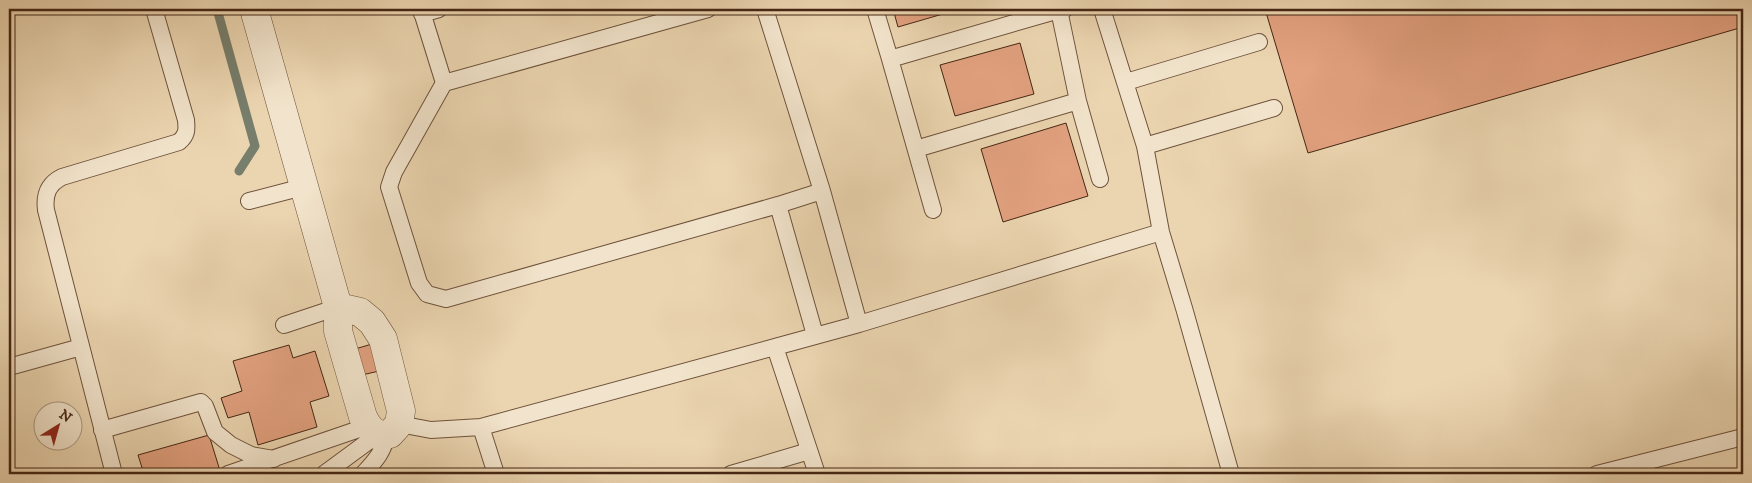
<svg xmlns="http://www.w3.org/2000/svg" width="1752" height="483" font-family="'IM FELL DW Pica',serif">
  <rect width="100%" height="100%" fill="#ebd5b0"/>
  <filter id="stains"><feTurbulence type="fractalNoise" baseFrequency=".004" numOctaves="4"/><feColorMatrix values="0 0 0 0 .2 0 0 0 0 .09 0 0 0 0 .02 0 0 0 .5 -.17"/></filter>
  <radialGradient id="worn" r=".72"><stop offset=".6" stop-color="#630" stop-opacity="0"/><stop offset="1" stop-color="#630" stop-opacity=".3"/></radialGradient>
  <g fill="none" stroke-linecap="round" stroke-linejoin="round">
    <path stroke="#777e6c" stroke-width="9" d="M 217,9 L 255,146 L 239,171"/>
  </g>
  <path fill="#e2a17f" stroke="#452614" d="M 893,9 L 960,9 L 898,27 Z
    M 1265,9 L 1743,9 L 1743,27 L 1308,153 Z
    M 1020,43 L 1034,94 L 955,116 L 940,65 Z
    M 1066,123 L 1088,196 L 1003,222 L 981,149 Z
    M 372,344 L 379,371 L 362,375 L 355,349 Z
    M 289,345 L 293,358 L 315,351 L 329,396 L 310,402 L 317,427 L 258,445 L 249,412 L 228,418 L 221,398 L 242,391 L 233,361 Z
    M 209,435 L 221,474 L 144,474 L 138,455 Z"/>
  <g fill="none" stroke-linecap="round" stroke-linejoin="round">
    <defs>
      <path id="lane" d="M 421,9 L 444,83
        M 708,9 L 444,83 L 394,172 L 389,187 L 419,283 L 427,294 L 446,299 L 778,205 L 822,191
        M 765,9 L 822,191 L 859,324
        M 875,9 L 890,59 L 1059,10
        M 1102,9 L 1145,146 L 1161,232 L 1184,308 L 1231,474
        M 422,14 L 439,9
        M 890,59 L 933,210
        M 1126,82 L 1259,42
        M 1078,101 L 1100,179
        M 1145,146 L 1274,108
        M 916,149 L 1078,101 L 1059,10 L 1065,9
        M 249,201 L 303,187
        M 778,205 L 815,335
        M 284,325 L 338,307
        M 775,347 L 859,324 L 1161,232
        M 9,367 L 81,347
        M 399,424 L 431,430 L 481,427 L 775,347 L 817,474
        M 481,427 L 496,474
        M 102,430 L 201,402 L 205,406 L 215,432 L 231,445 L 251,455 L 274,459
        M 114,474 L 46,210 C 44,195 48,184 62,177 L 179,142 C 187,135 187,130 186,120 L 154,9
        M 228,474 L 368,426
        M 324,474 L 377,435
        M 363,474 C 373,463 385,451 386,435
        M 731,474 L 809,451
        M 1597,474 L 1743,437"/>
      <path id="street" d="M 254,9 L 338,307 L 338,331 L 363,417 L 368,426 L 377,435 L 390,434 L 399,424 L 401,411 L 383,339 L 372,322 L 360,312 L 338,307"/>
    </defs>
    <use href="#lane" stroke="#6e523b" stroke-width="18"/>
    <use href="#street" stroke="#6e523b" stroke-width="29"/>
    <use href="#lane" stroke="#f2e4cc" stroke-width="16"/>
    <use href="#street" stroke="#f2e4cc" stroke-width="28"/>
  </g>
  <rect width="1752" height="483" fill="none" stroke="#ebd5b0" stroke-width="30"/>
  <rect x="10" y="10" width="1732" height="463" fill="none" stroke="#452614" stroke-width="2.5"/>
  <rect x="15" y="15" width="1722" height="453" fill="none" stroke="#452614"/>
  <g transform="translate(58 426) rotate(37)"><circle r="24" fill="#f2e4cc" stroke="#ad9882"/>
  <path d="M0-4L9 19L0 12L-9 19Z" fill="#8f2418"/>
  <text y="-8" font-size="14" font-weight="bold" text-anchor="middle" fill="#452614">N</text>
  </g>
  <rect width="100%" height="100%" filter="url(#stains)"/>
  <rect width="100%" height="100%" fill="url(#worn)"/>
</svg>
